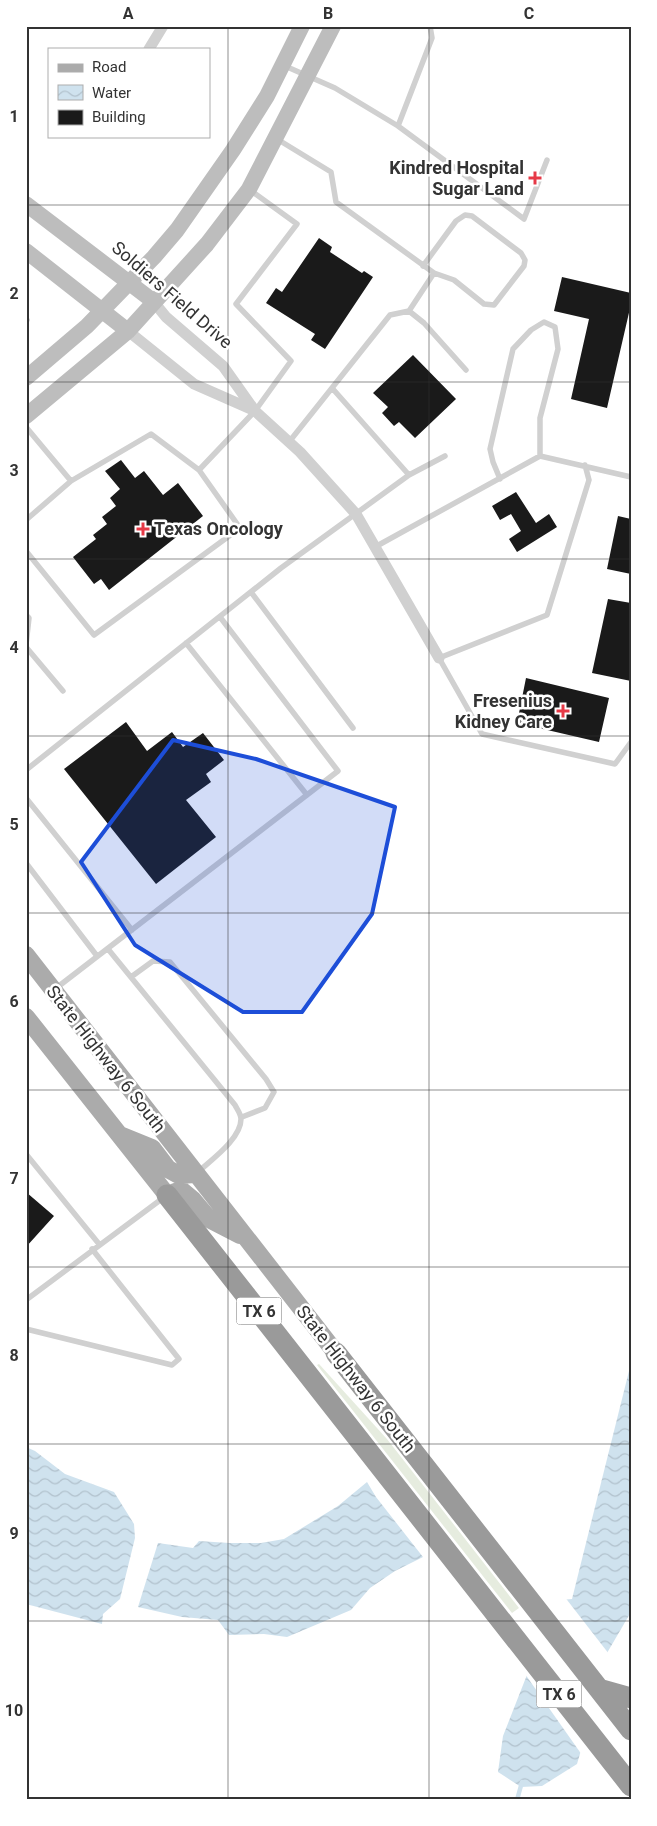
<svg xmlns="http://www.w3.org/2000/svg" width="657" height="1826" font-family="Roboto,sans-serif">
  <defs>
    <pattern id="water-waves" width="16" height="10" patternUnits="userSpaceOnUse" patternTransform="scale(1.25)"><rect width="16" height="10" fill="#cfe2ee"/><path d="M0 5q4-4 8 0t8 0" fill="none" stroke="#b2c2cd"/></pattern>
  </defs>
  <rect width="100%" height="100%" fill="#fff"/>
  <path fill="#e6ecdf" d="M 319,1364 L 387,1439 L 519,1608 L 512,1613 L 317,1365 Z"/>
  <path fill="url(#water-waves)" d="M 631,1363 L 631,1612 L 607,1653 L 603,1675 L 577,1764 L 542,1786 L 521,1787 L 498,1772 L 503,1736 L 554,1606 L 560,1600 L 572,1599 Z
    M 26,1447 L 35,1451 L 65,1474 L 114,1492 L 134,1524 L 135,1538 L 120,1599 L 103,1614 L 102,1624 L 26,1604 Z
    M 367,1482 L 376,1497 L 423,1557 L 395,1571 L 370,1588 L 351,1610 L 287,1637 L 264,1634 L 229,1635 L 218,1620 L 182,1617 L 138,1607 L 158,1543 L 193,1548 L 199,1541 L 229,1543 L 261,1543 L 284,1539 L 338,1506 Z"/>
  <path fill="#fff" d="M 564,1596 L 609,1654 L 605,1676 L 582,1755 L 525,1674 L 552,1604 L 559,1598 Z"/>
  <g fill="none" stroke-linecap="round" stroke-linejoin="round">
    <path stroke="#cfe2ee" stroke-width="4.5" d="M 517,1800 L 522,1782"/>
  </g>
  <path fill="#1a1a1a" d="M 319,238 L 332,247 L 330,252 L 362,273 L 364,271 L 373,277 L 325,349 L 311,340 L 315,334 L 266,303 L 276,288 L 282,292 Z
    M 562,277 L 631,293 L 631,304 L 607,408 L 571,399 L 589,319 L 554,311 Z
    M 413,355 L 456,399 L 415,438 L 399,422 L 394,426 L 382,413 L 388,407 L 373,393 Z
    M 121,460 L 135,478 L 144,471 L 163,495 L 178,483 L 203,516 L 109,590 L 101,579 L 94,584 L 73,557 L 96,539 L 93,535 L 107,524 L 102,517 L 116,506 L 110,498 L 120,489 L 105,471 Z
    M 516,492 L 536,523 L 549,514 L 557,527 L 517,552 L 509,539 L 521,531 L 511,514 L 500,520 L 492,506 Z
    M 618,516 L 631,519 L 631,574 L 607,569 Z
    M 608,599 L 631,603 L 631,681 L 592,673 Z
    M 526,678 L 609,698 L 599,742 L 517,723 Z
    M 126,722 L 147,751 L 172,732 L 183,747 L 203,733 L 224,760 L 206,774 L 211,782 L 186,800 L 216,837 L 156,884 L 64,769 Z
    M 26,1192 L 54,1216 L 26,1247 Z"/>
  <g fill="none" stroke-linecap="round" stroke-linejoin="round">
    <path stroke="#d0d0d0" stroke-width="5.5" d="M 285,66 L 335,88 L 398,126 L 432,38 L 430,26
      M 398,126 L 524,219 L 547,160
      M 277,139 L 331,172 L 336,202 L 434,273 L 409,311 L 390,315 L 289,442
      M 423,266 L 456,221 L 465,215 L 472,216 L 521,253 L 525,260 L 524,266 L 494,305 L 484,304 L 454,280 L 434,273
      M 409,311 L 424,323 L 466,370
      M 26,319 L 27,320
      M 26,427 L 71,481 L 151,434 L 199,470 L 255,411 L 291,361 L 236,304 L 297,224 L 250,190
      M 585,465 L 589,480 L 547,615 L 439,658 L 482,734 L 615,764 L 631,742
      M 409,475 L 445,456
      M 500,479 L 493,462 L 490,449 L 513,349 L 531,330 L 544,322 L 555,327 L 558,349 L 540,418 L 540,456
      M 26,520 L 71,481
      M 375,547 L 540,456 L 631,477
      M 26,551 L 94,635 L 240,528 L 199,470
      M 251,592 L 353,728
      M 26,615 L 29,618 L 26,645
      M 186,643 L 307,795
      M 26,647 L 63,691
      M 26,770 L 281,568 L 409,475 L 332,388
      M 26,798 L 132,930
      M 26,863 L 97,956
      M 108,949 L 235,1105 C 237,1109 241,1114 241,1119 C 241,1139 211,1160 197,1173
      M 131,977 L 153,961 L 170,962 L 266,1079 L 274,1092 L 265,1108 L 242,1117
      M 55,989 L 338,771 L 220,617
      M 26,1154 L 99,1244
      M 26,1300 L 163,1198
      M 26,1329 L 172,1365 L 179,1359 L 92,1249"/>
    <path stroke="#d0d0d0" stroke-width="11" d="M 149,49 L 163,26
      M 153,301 L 166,317 L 223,366 L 255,411 L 300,452 L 356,514 L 439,658
      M 128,331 L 194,384 L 253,410"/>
    <path stroke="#bdbdbd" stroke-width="16" d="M 26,204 L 153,301
      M 26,251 L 128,331
      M 26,378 L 87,326 L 154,257 L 177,230 L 233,150 L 267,96 L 302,26
      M 26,416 L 128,331 L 207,244 L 249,189 L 333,26"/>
    <path stroke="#ababab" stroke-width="18" d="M 26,955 L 336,1353
      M 26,1017 L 167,1195 L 181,1190 L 193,1200 L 209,1219 L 240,1235
      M 120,1135 L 152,1148 L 168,1169 L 179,1175 L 195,1174"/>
    <path stroke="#9a9a9a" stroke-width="21" d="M 167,1195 L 631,1786
      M 336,1353 L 631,1730
      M 599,1689 L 631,1698"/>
  </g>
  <path fill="#1d4ed8" fill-opacity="0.2" stroke="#1d4ed8" stroke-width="4" stroke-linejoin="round" d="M 173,740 L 256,759 L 395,807 L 372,914 L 302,1012 L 243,1012 L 135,945 L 81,862 Z"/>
  <path fill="none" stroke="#333" stroke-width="1" stroke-opacity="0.55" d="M 228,26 L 228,1800M 429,26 L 429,1800M 26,205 L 631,205M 26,382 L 631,382M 26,559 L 631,559M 26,736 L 631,736M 26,913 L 631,913M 26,1090 L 631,1090M 26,1267 L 631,1267M 26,1444 L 631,1444M 26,1621 L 631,1621"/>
  <g fill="#e63946" stroke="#fff" stroke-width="2">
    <path d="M532.5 170.5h5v5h5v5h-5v5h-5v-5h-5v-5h5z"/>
    <path d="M140.5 521.5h5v5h5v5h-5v5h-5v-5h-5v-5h5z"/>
    <path d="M560.5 703.5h5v5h5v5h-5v5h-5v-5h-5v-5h5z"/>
  </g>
  <g text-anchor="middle" stroke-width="5" stroke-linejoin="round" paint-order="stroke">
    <g fill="#fff" stroke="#707070" stroke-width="1">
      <rect x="236.5" y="1297.5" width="45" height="27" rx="4"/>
      <rect x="536.5" y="1680.5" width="45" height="27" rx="4"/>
    </g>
    <g font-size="16" font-weight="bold" fill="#333">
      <text x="259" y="1317">TX 6</text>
      <text x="559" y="1700">TX 6</text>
    </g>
    <g font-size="18" font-weight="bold" fill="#333" stroke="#fff" text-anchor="end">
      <text x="524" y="174">Kindred Hospital<tspan x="524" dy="21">Sugar Land</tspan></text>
      <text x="154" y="535" text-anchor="start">Texas Oncology</text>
      <text x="552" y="707">Fresenius<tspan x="552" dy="21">Kidney Care</tspan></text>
    </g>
    <g font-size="18" fill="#333" stroke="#fff">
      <text transform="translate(172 295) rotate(41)" y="6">Soldiers Field Drive</text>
      <text transform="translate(106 1059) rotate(52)" y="6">State Highway 6 South</text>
      <text transform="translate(356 1379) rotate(52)" y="6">State Highway 6 South</text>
    </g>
  </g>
  <rect width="657" height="1826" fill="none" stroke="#ffffff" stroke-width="55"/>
  <rect x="48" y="48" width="162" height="90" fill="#ffffff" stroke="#adadad"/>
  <rect x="58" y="64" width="25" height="8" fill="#ababab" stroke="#adadad"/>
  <text x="92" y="72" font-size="15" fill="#333333">Road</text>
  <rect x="58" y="85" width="25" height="15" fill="url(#water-waves)" stroke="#adadad"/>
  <text x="92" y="98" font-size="15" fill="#333333">Water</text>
  <rect x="58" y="110" width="25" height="15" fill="#1a1a1a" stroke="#adadad"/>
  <text x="92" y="122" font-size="15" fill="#333333">Building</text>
  <rect x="28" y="28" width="602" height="1770" fill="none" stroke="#333" stroke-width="2"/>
  <g font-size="16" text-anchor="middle" font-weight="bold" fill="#333">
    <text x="128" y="19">A</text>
    <text x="328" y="19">B</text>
    <text x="529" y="19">C</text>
    <text x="14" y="122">1</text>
    <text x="14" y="299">2</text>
    <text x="14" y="476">3</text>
    <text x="14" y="653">4</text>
    <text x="14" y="830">5</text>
    <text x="14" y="1007">6</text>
    <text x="14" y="1184">7</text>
    <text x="14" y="1361">8</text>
    <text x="14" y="1539">9</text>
    <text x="14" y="1716">10</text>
  </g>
</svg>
